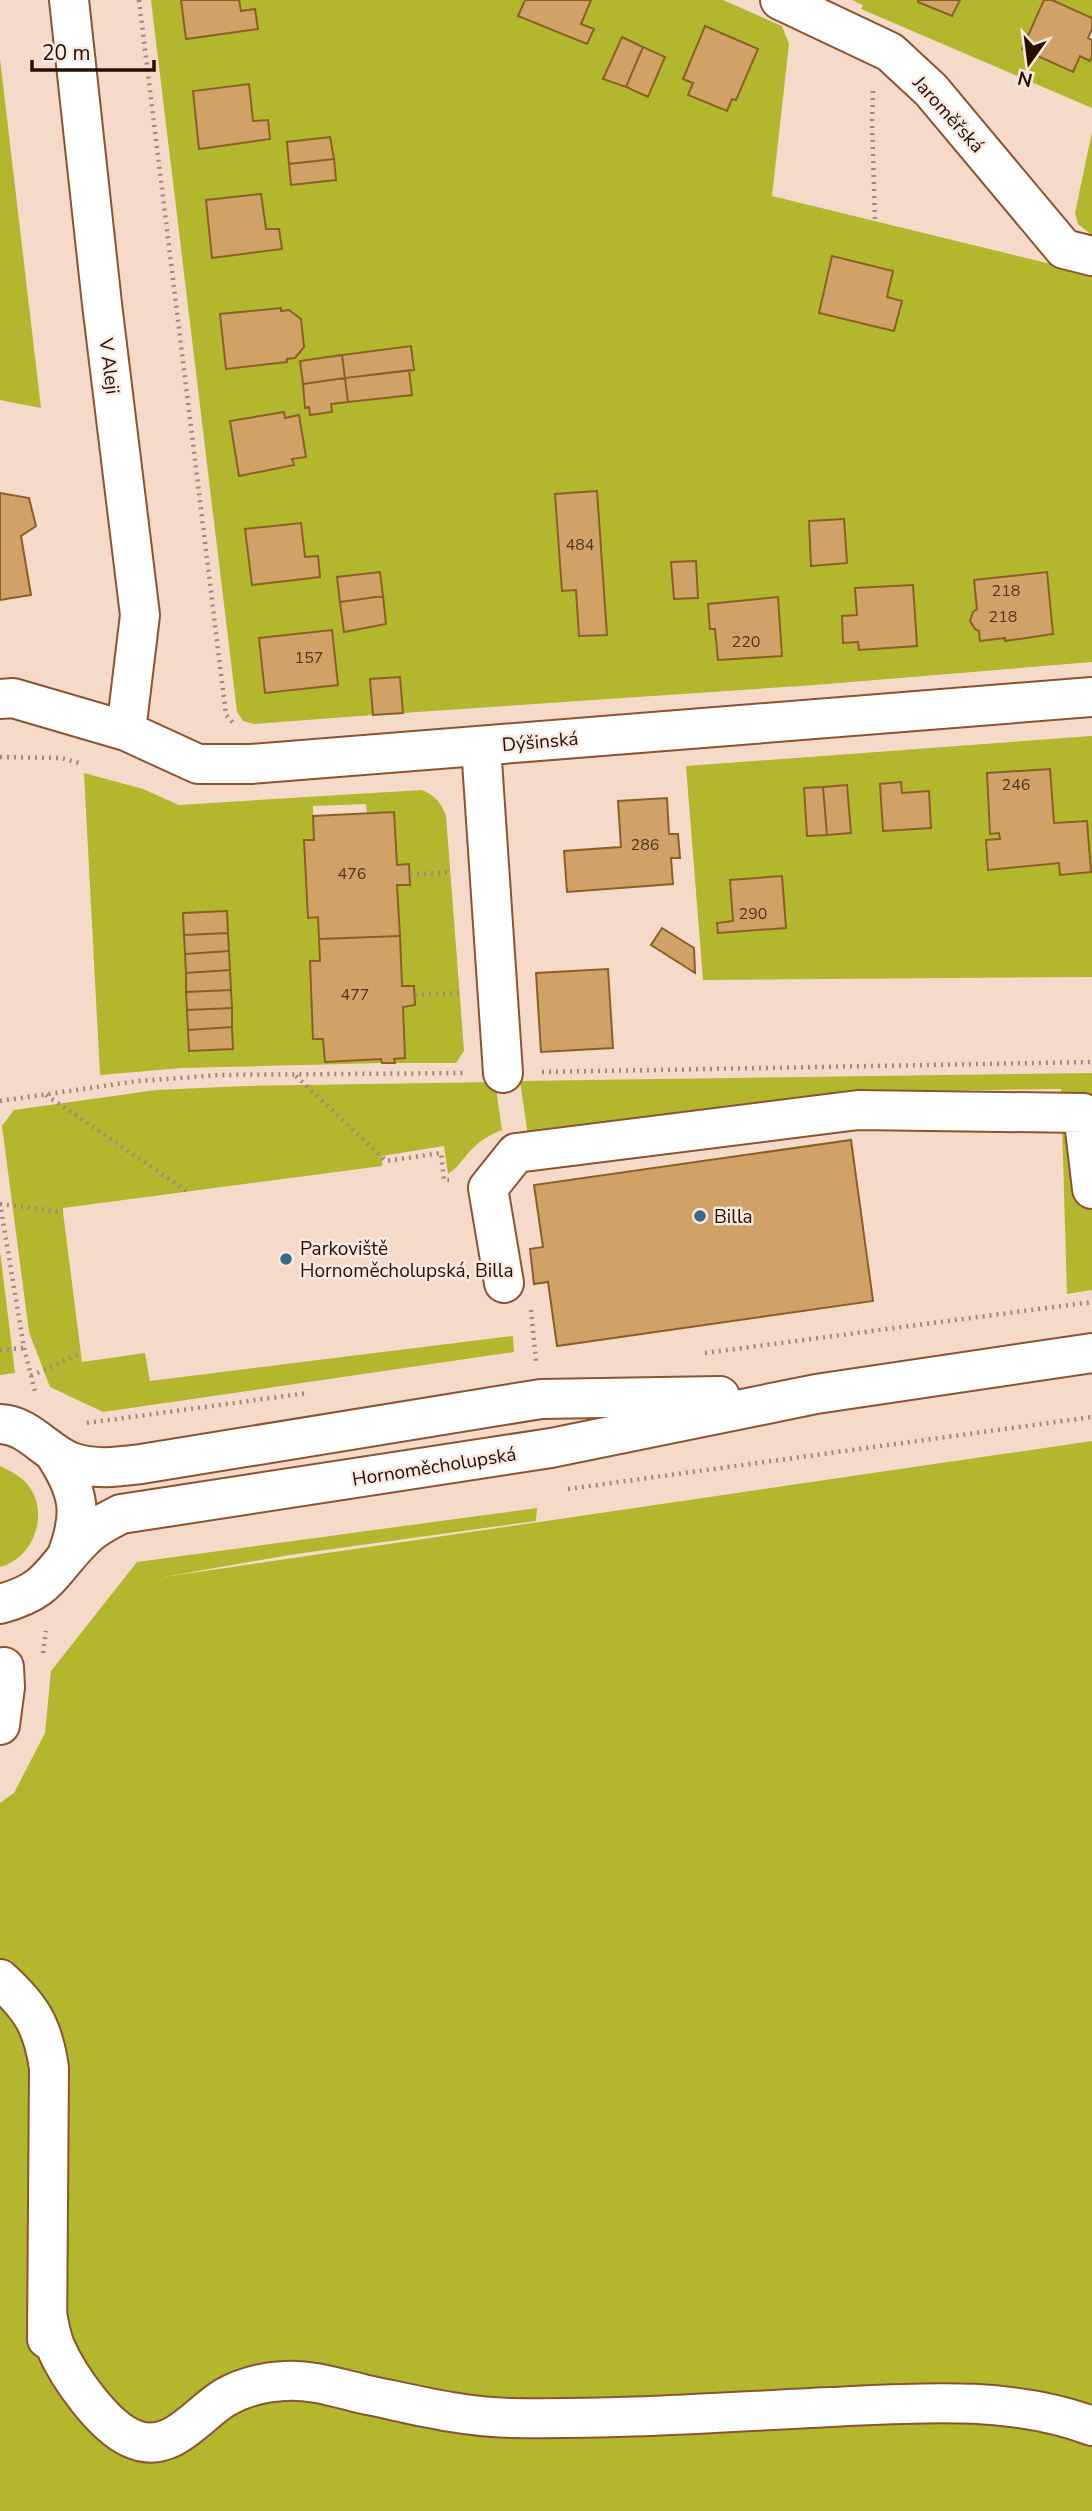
<svg xmlns="http://www.w3.org/2000/svg" width="1092" height="2511" font-family="'Nunito Sans',sans-serif">
  <rect width="100%" height="100%" fill="#f5daca"/>
  <path fill="#b2b72d" fill-rule="evenodd" d="M 151,0 L 181,0 L 187,39 L 257,29 L 255,9 L 241,11 L 239,0 L 525,0 L 518,16 L 574,39 L 594,29 L 581,24 L 591,0 L 723,0 L 782,26 L 789,44 L 772,196 L 1092,274 L 1092,662 L 815,685 L 403,713 L 400,677 L 370,679 L 373,715 L 254,724 L 243,721 L 237,712 ZM 705,27 L 758,49 L 737,100 L 732,99 L 727,111 L 688,95 L 693,82 L 683,78 ZM 622,37 L 665,57 L 648,97 L 603,79 ZM 249,84 L 253,121 L 268,120 L 270,139 L 199,149 L 193,91 ZM 330,137 L 336,180 L 292,185 L 287,142 ZM 261,194 L 266,229 L 279,229 L 282,249 L 213,258 L 206,201 ZM 833,256 L 893,271 L 887,297 L 902,301 L 894,331 L 819,313 ZM 280,308 L 281,311 L 290,310 L 301,319 L 304,347 L 295,358 L 287,359 L 286,363 L 226,369 L 220,314 ZM 411,347 L 414,370 L 409,370 L 348,402 L 331,404 L 310,415 L 309,407 L 306,408 L 300,361 ZM 284,412 L 285,418 L 299,416 L 306,457 L 292,459 L 293,465 L 239,475 L 230,421 ZM 597,491 L 607,635 L 579,636 L 576,590 L 562,591 L 555,494 ZM 844,519 L 846,563 L 811,565 L 809,521 ZM 301,523 L 305,557 L 318,556 L 320,577 L 252,585 L 245,529 ZM 671,562 L 696,562 L 698,598 L 674,599 ZM 380,572 L 386,624 L 344,631 L 337,578 ZM 1047,573 L 1053,634 L 1006,641 L 1005,638 L 980,641 L 979,631 L 975,629 L 970,621 L 973,612 L 977,609 L 974,580 ZM 913,585 L 917,646 L 859,650 L 858,642 L 844,643 L 842,616 L 857,615 L 855,588 ZM 778,597 L 782,656 L 718,660 L 715,629 L 710,628 L 708,604 ZM 332,630 L 338,685 L 265,693 L 259,639 Z
    M 852,0 L 918,0 L 952,16 L 960,0 L 1044,0 L 1022,49 L 1080,56 L 1090,61 L 1092,56 L 1092,108 L 861,9 L 863,5 Z
    M 1052,0 L 1092,0 L 1092,18 Z
    M 0,59 L 41,408 L 0,400 Z
    M 1092,132 L 1092,235 L 1078,224 L 1075,213 Z
    M 1092,736 L 1092,977 L 703,980 L 686,766 ZM 1050,769 L 1054,823 L 1087,821 L 1091,872 L 1060,875 L 1059,863 L 988,869 L 1000,839 L 987,773 ZM 900,782 L 902,793 L 929,791 L 931,828 L 883,831 L 880,784 ZM 847,785 L 851,833 L 807,835 L 805,788 ZM 782,876 L 786,928 L 718,933 L 717,923 L 733,921 L 730,880 Z
    M 84,773 L 143,789 L 179,805 L 422,790 C 434,795 442,803 446,816 L 464,1051 L 456,1063 L 395,1063 L 394,1059 L 405,1058 L 403,1007 L 415,1005 L 414,986 L 402,986 L 397,885 L 410,885 L 409,865 L 397,865 L 394,812 L 367,813 L 366,804 L 313,806 L 314,840 L 304,840 L 308,917 L 318,917 L 320,961 L 310,961 L 313,1038 L 323,1039 L 325,1062 L 381,1059 L 382,1063 L 182,1068 L 100,1075 ZM 227,911 L 233,1049 L 189,1051 L 183,913 Z
    M 1092,1073 L 1092,1290 L 1067,1294 L 1061,1089 L 844,1092 L 528,1136 L 520,1081 Z
    M 495,1082 L 502,1130 C 491,1134 481,1140 472,1149 C 463,1158 459,1167 448,1174 L 444,1146 L 382,1156 L 382,1166 L 63,1208 L 63,1212 L 82,1362 L 145,1353 L 150,1381 L 513,1336 L 514,1352 L 103,1412 L 50,1387 L 29,1332 L 2,1126 L 14,1110 L 156,1090 L 246,1086 Z
    M 0,1251 L 15,1373 L 0,1375 Z
    M 1092,1441 L 1092,2511 L 0,2511 L 0,1803 L 14,1793 L 45,1733 L 51,1671 L 137,1562 L 537,1508 L 536,1521 L 289,1555 L 164,1577 Z
    M 0,1466 C 10,1471 20,1475 28,1485 C 50,1513 34,1558 0,1567 Z"/>
  <path fill="#d1a268" stroke="#8b6024" stroke-width="2" d="M 181,0 L 239,0 L 241,11 L 255,9 L 258,29 L 186,39 Z
    M 525,0 L 591,0 L 581,24 L 594,29 L 587,44 L 518,16 Z
    M 918,0 L 960,0 L 952,16 L 918,2 Z
    M 1044,0 L 1052,0 L 1092,18 L 1092,29 L 1088,38 L 1092,40 L 1092,56 L 1090,61 L 1080,56 L 1073,72 L 1022,49 Z
    M 705,26 L 758,49 L 736,100 L 732,99 L 727,111 L 688,95 L 693,83 L 683,79 Z
    M 622,37 L 643,47 L 626,87 L 603,79 Z
    M 643,47 L 665,57 L 648,97 L 626,87 Z
    M 249,84 L 253,121 L 268,120 L 270,139 L 199,149 L 193,91 Z
    M 330,137 L 334,159 L 289,164 L 287,142 Z
    M 334,159 L 336,180 L 291,185 L 289,164 Z
    M 261,194 L 266,229 L 279,229 L 282,249 L 212,258 L 206,200 Z
    M 832,256 L 893,271 L 887,297 L 902,301 L 894,331 L 819,313 Z
    M 281,308 L 281,311 L 289,310 L 301,319 L 304,347 L 295,358 L 287,359 L 287,362 L 226,369 L 220,314 Z
    M 411,346 L 414,370 L 345,378 L 342,355 Z
    M 342,355 L 345,378 L 303,384 L 300,361 Z
    M 409,370 L 412,395 L 348,402 L 345,378 Z
    M 345,378 L 348,402 L 331,404 L 332,412 L 310,415 L 309,407 L 305,408 L 303,384 Z
    M 284,412 L 285,418 L 299,415 L 306,457 L 292,459 L 294,465 L 239,476 L 230,421 Z
    M 597,491 L 607,635 L 579,636 L 576,590 L 562,591 L 555,494 Z
    M 0,493 L 29,498 L 36,526 L 21,536 L 31,595 L 0,600 Z
    M 844,519 L 847,563 L 811,566 L 809,521 Z
    M 301,523 L 305,557 L 318,556 L 320,577 L 252,585 L 245,529 Z
    M 696,561 L 698,598 L 674,599 L 671,562 Z
    M 380,572 L 383,596 L 340,602 L 337,577 Z
    M 1047,572 L 1053,634 L 1005,641 L 1005,638 L 980,641 L 979,631 L 975,629 L 970,621 L 973,612 L 977,609 L 974,580 Z
    M 913,585 L 917,646 L 859,650 L 858,642 L 843,643 L 842,616 L 857,615 L 855,588 Z
    M 383,596 L 386,624 L 344,632 L 340,602 Z
    M 778,597 L 782,656 L 718,660 L 715,629 L 710,629 L 708,604 Z
    M 332,630 L 338,685 L 265,693 L 259,638 Z
    M 400,677 L 403,713 L 373,715 L 370,679 Z
    M 1050,769 L 1054,823 L 1087,821 L 1091,872 L 1060,875 L 1059,863 L 988,870 L 986,840 L 1000,839 L 999,833 L 990,834 L 987,773 Z
    M 901,782 L 902,793 L 929,791 L 931,828 L 883,831 L 880,784 Z
    M 847,785 L 851,833 L 827,835 L 823,787 Z
    M 823,787 L 827,835 L 807,836 L 804,788 Z
    M 667,798 L 669,834 L 678,834 L 680,858 L 671,858 L 673,884 L 567,892 L 564,851 L 621,847 L 618,801 Z
    M 394,812 L 397,865 L 409,864 L 410,885 L 397,885 L 400,936 L 319,939 L 318,917 L 308,918 L 304,840 L 314,840 L 313,816 Z
    M 782,876 L 786,928 L 718,933 L 717,923 L 733,921 L 730,880 Z
    M 227,911 L 228,933 L 184,935 L 183,913 Z
    M 662,928 L 694,948 L 695,973 L 651,945 Z
    M 228,933 L 229,951 L 185,954 L 184,935 Z
    M 400,936 L 402,986 L 414,986 L 415,1005 L 403,1007 L 405,1058 L 394,1059 L 395,1063 L 382,1063 L 381,1059 L 325,1062 L 323,1039 L 313,1039 L 310,961 L 320,961 L 319,939 Z
    M 229,951 L 230,970 L 186,973 L 185,954 Z
    M 608,969 L 613,1048 L 541,1052 L 536,973 Z
    M 230,970 L 231,990 L 186,992 L 186,973 Z
    M 231,990 L 232,1008 L 187,1010 L 186,992 Z
    M 232,1008 L 232,1027 L 188,1030 L 187,1010 Z
    M 232,1027 L 233,1049 L 189,1051 L 188,1030 Z
    M 851,1140 L 873,1301 L 557,1346 L 548,1282 L 534,1284 L 530,1249 L 543,1247 L 534,1185 Z"/>
  <g fill="none" stroke-linecap="round" stroke-linejoin="round">
    <defs>
      <path id="minor" d="M 69,0 L 102,304 L 140,615 L 126,731
        M 780,0 L 890,52 L 931,90 L 1064,249 L 1092,256
        M 0,699 L 13,698 L 126,731 L 198,764 L 251,764 L 1092,697
        M 481,746 L 503,1073
        M 504,1283 L 488,1188 L 516,1153 L 858,1110 L 1083,1113 L 1092,1189
        M 0,1424 C 29,1425 45,1452 71,1462 C 94,1470 117,1467 141,1464 L 541,1399 L 720,1396
        M 54,1453 C 80,1493 83,1514 66,1558
        M 0,1604 C 52,1590 50,1571 84,1538 C 94,1527 108,1521 121,1514 L 551,1448 L 816,1394 L 1092,1353
        M 0,1725 L 5,1687 L 4,1667
        M 0,1979 C 31,2007 43,2026 49,2068 L 47,2339
        M 47,2313 C 49,2324 51,2336 55,2346 C 68,2376 105,2430 136,2440 C 172,2453 197,2415 224,2398 C 243,2387 263,2382 284,2381 C 311,2379 338,2388 363,2394 C 412,2404 460,2417 510,2418 C 617,2420 724,2412 831,2407 C 917,2403 1009,2395 1092,2426"/>
    </defs>
    <use href="#minor" stroke="#8d532e" stroke-width="42"/>
    <path stroke="#a28879" stroke-width="4.5" stroke-dasharray="2 5" stroke-linecap="butt" d="M 139,0 L 226,715 L 233,723
      M 873,91 L 872,122 L 875,221
      M 0,757 L 61,758 L 79,763
      M 410,875 L 450,872
      M 415,995 L 459,993
      M 542,1072 L 1092,1062
      M 296,1076 L 386,1161 L 441,1153 L 444,1180 L 449,1180
      M 46,1095 L 187,1191
      M 0,1101 L 138,1081 L 220,1075 L 463,1073
      M 0,1203 L 24,1348 L 35,1391
      M 0,1204 L 63,1212
      M 531,1310 L 536,1361
      M 0,1350 L 24,1348
      M 705,1353 L 1092,1302
      M 31,1376 L 81,1353
      M 87,1423 L 307,1393
      M 568,1489 L 1092,1417
      M 43,1653 L 46,1631"/>
    <use href="#minor" stroke="#fff" stroke-width="38"/>
  </g>
  <g fill="#356c87" stroke="#f8eae2" stroke-width="2.5">
    <circle cx="700" cy="1216" r="7"/>
    <circle cx="286" cy="1259" r="7"/>
  </g>
  <g text-anchor="middle" stroke-width="5" stroke-linejoin="round" paint-order="stroke">
    <g font-size="16" fill="#52341c">
      <text x="580" y="550">484</text>
      <text x="1006" y="596">218</text>
      <text x="1003" y="622">218</text>
      <text x="746" y="647">220</text>
      <text x="309" y="663">157</text>
      <text x="1016" y="790">246</text>
      <text x="645" y="850">286</text>
      <text x="352" y="879">476</text>
      <text x="753" y="919">290</text>
      <text x="355" y="1000">477</text>
    </g>
    <g font-size="19" fill="#270f02" stroke="#f8eae2">
      <text transform="translate(949 114) rotate(48)" y="7">Jaroměřská</text>
      <text transform="translate(110 366) rotate(83)" y="7">V Aleji</text>
      <text transform="translate(540 741) rotate(-5)" y="7">Dýšinská</text>
      <text transform="translate(434 1466) rotate(-9)" y="7">Hornoměcholupská</text>
    </g>
    <g font-size="19" fill="#270f02" stroke="#f8eae2" text-anchor="start">
      <text x="714" y="1223">Billa</text>
      <text x="300" y="1255">Parkoviště<tspan x="300" dy="22">Hornoměcholupská, Billa</tspan></text>
    </g>
  </g>
  <g transform="translate(1029 63) rotate(194)" stroke="#f8eae2" stroke-width="5" paint-order="stroke">
  <path d="M0-5L12 26L0 18L-12 26Z" fill="#270f02"/>
  <text y="-10" font-size="19" font-weight="bold" text-anchor="middle" fill="#270f02">N</text>
  </g>
  <path d="M32 60v10h122v-10" fill="none" stroke="#270f02" stroke-width="3.5"/>
  <text x="42" y="60" font-size="21" fill="#270f02" stroke="#f8eae2" stroke-width="5" paint-order="stroke">20 m</text>
</svg>
